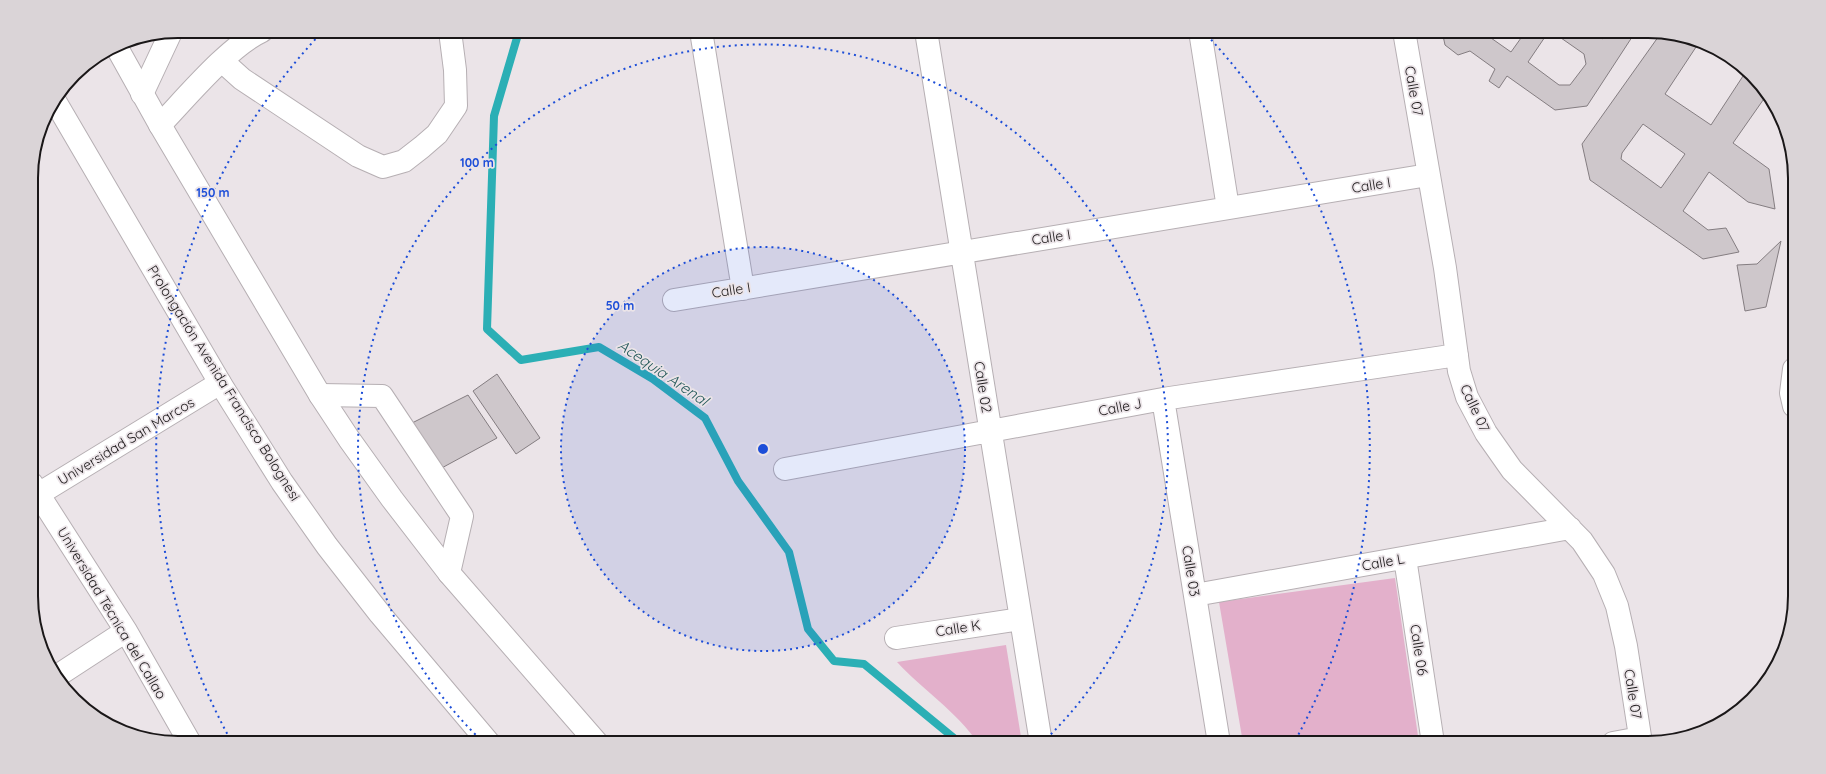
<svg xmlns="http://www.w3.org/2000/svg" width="1826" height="774" font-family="Quicksand,sans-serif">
  <rect width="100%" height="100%" fill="#ebe4e8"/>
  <path fill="#e3b0cb" d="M 1395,578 L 1419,743 L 1243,743 L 1219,602 Z
    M 1006,645 L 1022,743 L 978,743 C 956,711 923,690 897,662 Z"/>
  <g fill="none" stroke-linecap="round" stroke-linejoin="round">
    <path stroke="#2bafb5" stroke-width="8" d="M 519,31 L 494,116 L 487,329 L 521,360 L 599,347 L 653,379 L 705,418 L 738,481 L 789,552 L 808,629 L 834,661 L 864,664 L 960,743"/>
  </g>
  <path fill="#cec7cb" stroke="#847d81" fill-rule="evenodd" d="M 1442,31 L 1481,31 L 1511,52 L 1526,31 L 1549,31 L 1528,62 L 1559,85 L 1570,85 L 1586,64 L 1584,54 L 1551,31 L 1592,31 L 1603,39 L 1609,31 L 1636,31 L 1587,106 L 1555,110 L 1507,76 L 1499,88 L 1489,81 L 1495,69 L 1470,51 L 1458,55 L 1445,45 Z
    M 1661,33 L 1700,41 L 1665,94 L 1711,125 L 1745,73 L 1765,88 L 1768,93 L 1733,143 L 1769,169 L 1775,209 L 1748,202 L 1709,172 L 1683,211 L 1708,230 L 1726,228 L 1739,252 L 1703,259 L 1590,180 L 1582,144 ZM 1643,124 L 1685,154 L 1661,188 L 1621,159 L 1622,153 Z
    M 1781,241 L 1766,307 L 1745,311 L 1737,265 L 1757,264 Z
    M 497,374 L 540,438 L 516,454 L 473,391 Z
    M 468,395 L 497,438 L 438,470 L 410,424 Z"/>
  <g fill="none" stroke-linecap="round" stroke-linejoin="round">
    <defs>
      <path id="minor" d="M 701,31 L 743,289
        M 926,31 L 1041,743
        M 1200,31 L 1228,208
        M 1404,31 L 1445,268 L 1459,371 L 1467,397 L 1486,433 L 1512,470 L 1582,541 L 1604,574 L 1617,606 L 1626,646 L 1641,743
        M 222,61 L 242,79 L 358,156 L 383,167 L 404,161 L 422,147 L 437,134 L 456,106 L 455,70 L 450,31
        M 142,94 L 171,32
        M 160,125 C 186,98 229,46 262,31
        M 674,300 L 1428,175
        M 1794,369 L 1791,393 L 1794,406
        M 320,395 L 382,396 L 462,516 L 449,573
        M 1163,399 L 1219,743
        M 785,469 L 1163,399 L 1457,355
        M 32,484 L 126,631 L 190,743
        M 32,498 L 220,383
        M 1405,558 L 1433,743
        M 1195,595 L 1570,528
        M 896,638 L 1021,619
        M 57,676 L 126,631
        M 1613,743 L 1640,738"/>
      <path id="major" d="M 116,46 L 160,125 L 320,395 L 349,439 L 392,499 L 449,573 L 597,743
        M 55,101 L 220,383 L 282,482 L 327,546 L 380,614 L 489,743"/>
    </defs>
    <use href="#minor" stroke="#b6afb3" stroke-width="24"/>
    <use href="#major" stroke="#b6afb3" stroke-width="24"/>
    <use href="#minor" stroke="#fff" stroke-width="22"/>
    <use href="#major" stroke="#fff" stroke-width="22"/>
  </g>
  <circle cx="763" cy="449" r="202" fill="#1d4ed8" fill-opacity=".12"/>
  <g fill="none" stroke="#1d4ed8" stroke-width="2" stroke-dasharray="2 4">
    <circle cx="763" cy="449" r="202"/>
    <path d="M484 743A405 405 0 1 1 1042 743"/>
    <path d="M230 739A607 607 0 0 1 323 31M1203 31A607 607 0 0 1 1296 739"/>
  </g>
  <g text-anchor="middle" stroke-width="3.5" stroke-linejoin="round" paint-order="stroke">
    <g font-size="14" fill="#1a1718" stroke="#ebe4e8">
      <text transform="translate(1414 91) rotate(80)" y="5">Calle 07</text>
      <text transform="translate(1371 185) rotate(-9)" y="5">Calle I</text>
      <text transform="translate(1051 237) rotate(-9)" y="5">Calle I</text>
      <text transform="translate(731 290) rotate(-9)" y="5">Calle I</text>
      <text transform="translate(224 383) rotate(58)" y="5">Prolongación Avenida Francisco Bolognesi</text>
      <text transform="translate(983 387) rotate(81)" y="5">Calle 02</text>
      <text transform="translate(1120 407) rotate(-11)" y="5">Calle J</text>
      <text transform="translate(1475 408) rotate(65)" y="5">Calle 07</text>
      <text transform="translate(126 441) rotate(-31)" y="5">Universidad San Marcos</text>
      <text transform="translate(1383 562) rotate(-10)" y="5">Calle L</text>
      <text transform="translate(1191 571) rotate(81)" y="5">Calle 03</text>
      <text transform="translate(112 613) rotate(59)" y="5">Universidad Técnica del Callao</text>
      <text transform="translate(958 628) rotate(-9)" y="5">Calle K</text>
      <text transform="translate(1419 650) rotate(81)" y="5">Calle 06</text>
      <text transform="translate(1633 694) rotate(81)" y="5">Calle 07</text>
    </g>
    <g font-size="15" font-style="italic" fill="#265a5c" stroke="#ebe4e8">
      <text transform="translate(663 373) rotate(34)" y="5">Acequia Arenal</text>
    </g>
  </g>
  <path d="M0 0H1826V774H0ZM178 38H1648A140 140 0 0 1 1788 178V596A140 140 0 0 1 1648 736H178A140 140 0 0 1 38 596V178A140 140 0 0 1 178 38Z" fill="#dad4d7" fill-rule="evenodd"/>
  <path fill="none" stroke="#1a1718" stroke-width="2" d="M178 38H1648A140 140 0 0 1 1788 178V596A140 140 0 0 1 1648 736H178A140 140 0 0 1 38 596V178A140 140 0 0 1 178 38Z"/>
  <circle cx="763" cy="449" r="6" fill="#1d4ed8" stroke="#ebe4e8" stroke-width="2"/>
  <g font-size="12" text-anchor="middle" font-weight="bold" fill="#1d4ed8" stroke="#ebe4e8" stroke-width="3.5" stroke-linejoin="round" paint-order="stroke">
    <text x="477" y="167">100 m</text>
    <text x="213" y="197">150 m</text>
    <text x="620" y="310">50 m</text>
  </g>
</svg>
